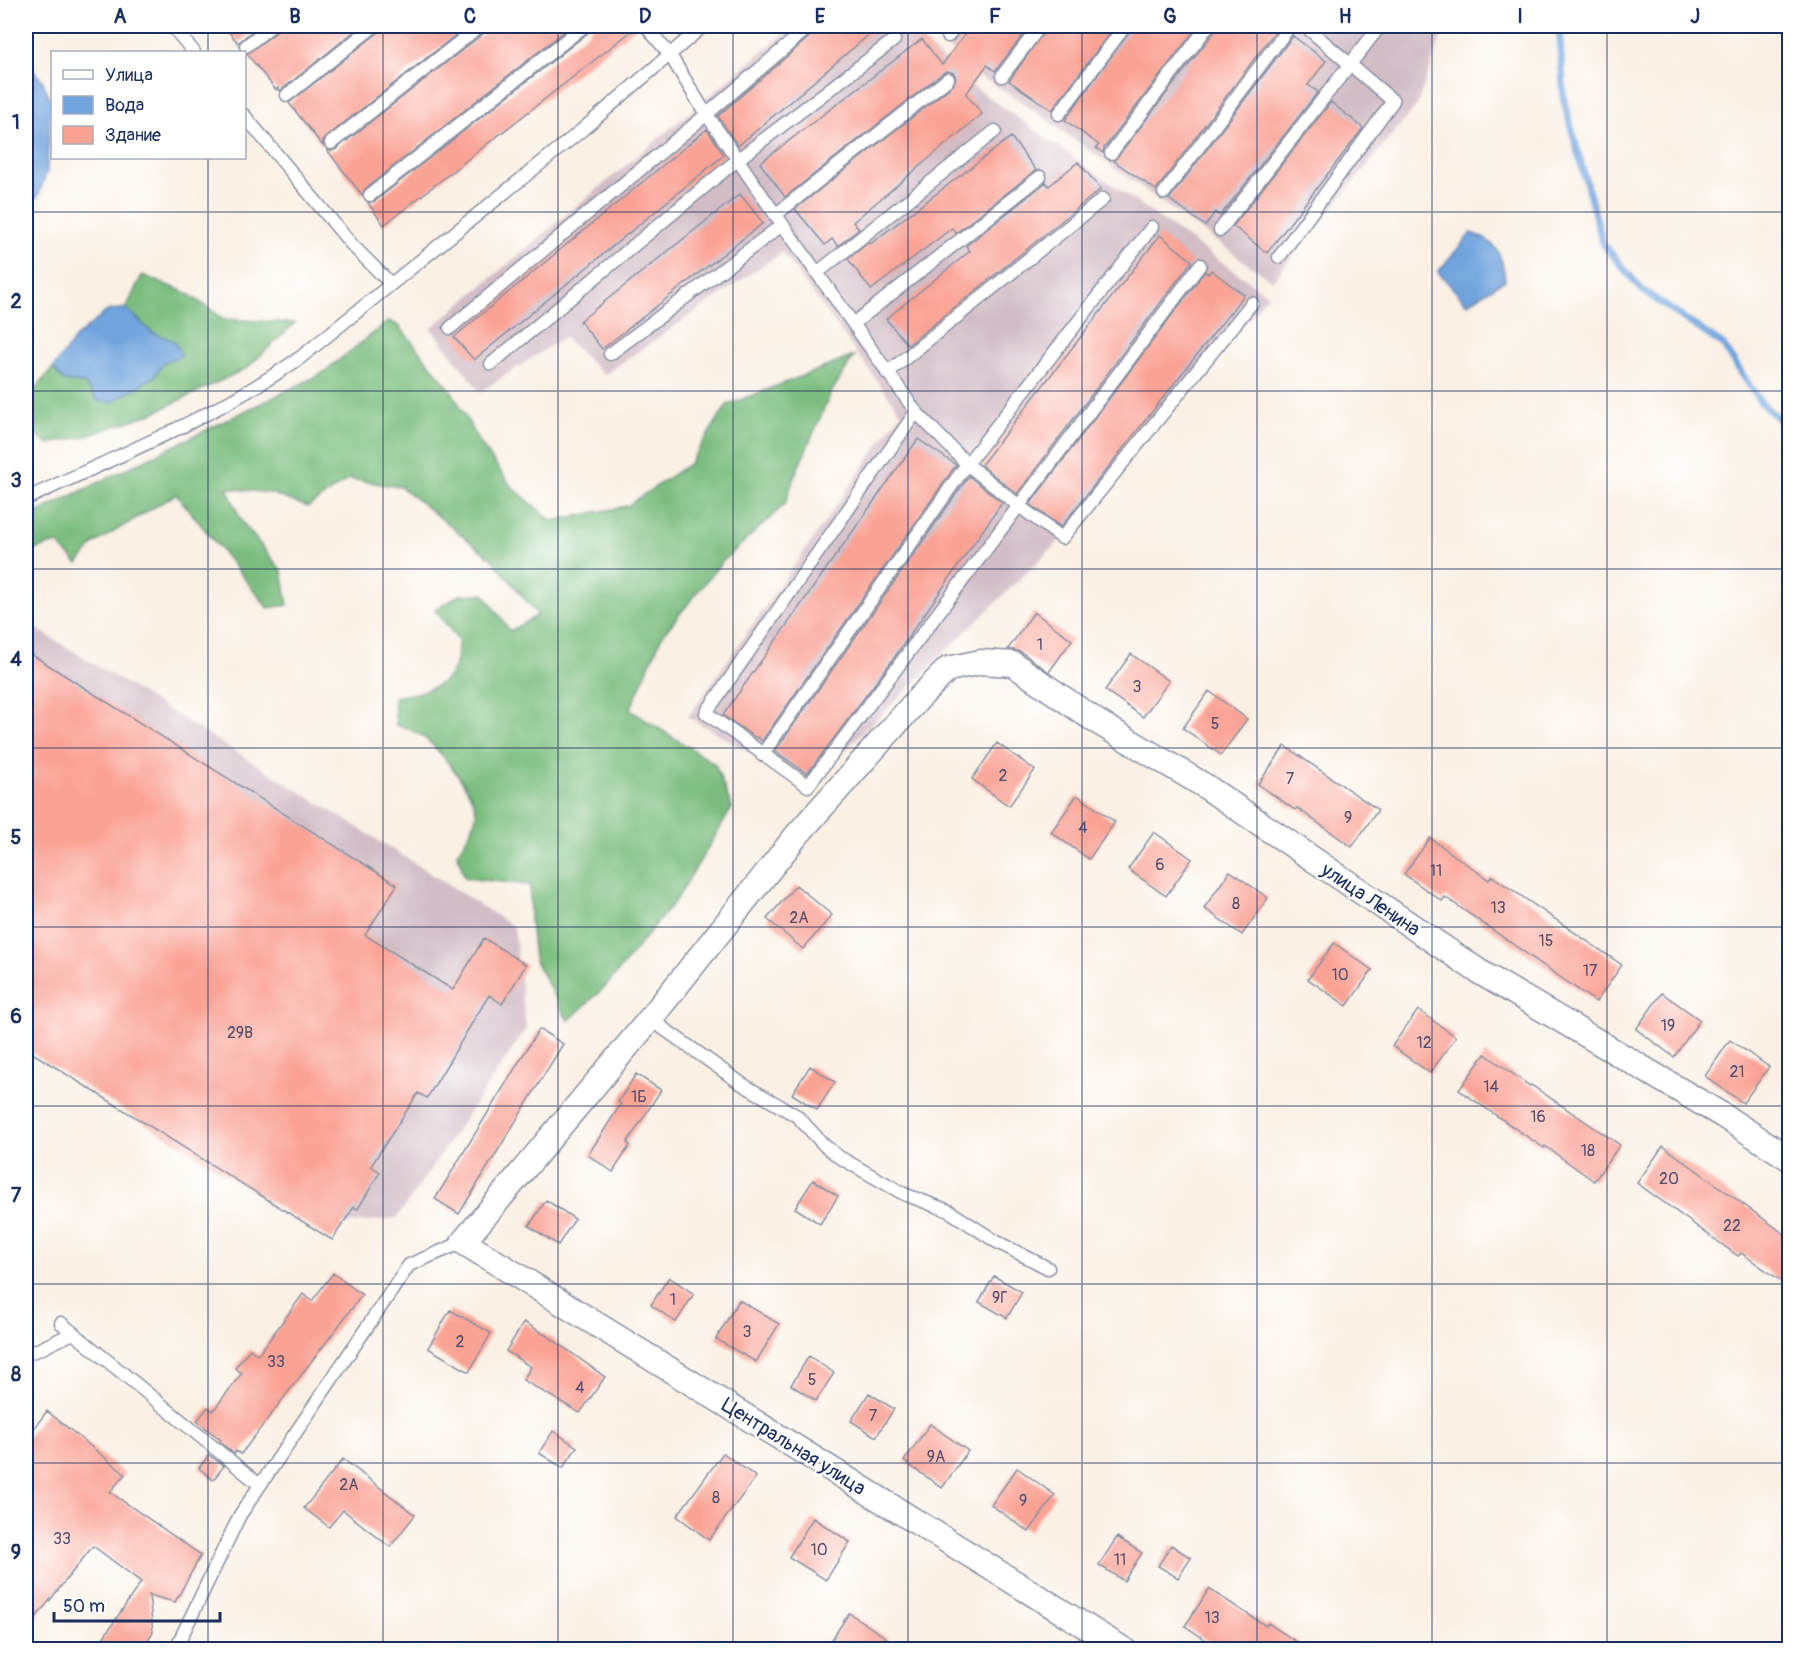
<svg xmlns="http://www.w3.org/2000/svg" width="1815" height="1675" font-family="Pangolin,sans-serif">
  <rect width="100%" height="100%" fill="#fff"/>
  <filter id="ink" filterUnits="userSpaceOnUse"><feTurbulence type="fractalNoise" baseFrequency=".0167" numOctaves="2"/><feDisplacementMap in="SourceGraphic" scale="12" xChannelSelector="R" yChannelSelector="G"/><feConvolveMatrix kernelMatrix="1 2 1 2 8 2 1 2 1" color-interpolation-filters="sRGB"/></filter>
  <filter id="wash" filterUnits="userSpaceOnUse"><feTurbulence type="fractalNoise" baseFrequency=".008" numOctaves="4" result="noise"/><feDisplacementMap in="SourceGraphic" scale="24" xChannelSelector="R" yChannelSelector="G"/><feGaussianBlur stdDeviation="1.35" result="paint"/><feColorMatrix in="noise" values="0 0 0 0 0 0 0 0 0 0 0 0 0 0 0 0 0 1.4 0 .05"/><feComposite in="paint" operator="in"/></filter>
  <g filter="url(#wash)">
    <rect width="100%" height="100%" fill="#faf0e4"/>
    <path fill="#d2bdc6" d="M 793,26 L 907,26 L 967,82 L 1268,295 L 1062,538 L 808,786 L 688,717 L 901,413 L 782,252 L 604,375 L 564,337 L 480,392 L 431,328 Z
      M 928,26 L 1445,26 L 1417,105 L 1272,281 L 1022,102 L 969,70 Z
      M 26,622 L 394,850 L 514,927 L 526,1029 L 397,1218 L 343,1224 L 332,1240 L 26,1049 Z"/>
    <path fill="#7cbd7f" stroke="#4c766e" stroke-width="1.5" d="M 142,275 L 187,293 L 224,319 L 295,323 L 247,368 L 153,413 L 87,436 L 48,444 L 26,429 L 26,400 L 53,368 L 64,381 L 84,383 L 98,401 L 154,377 L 164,362 L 174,341 L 151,332 L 126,308 Z
      M 389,321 L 399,326 L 451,390 L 480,443 L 511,486 L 552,521 L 627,506 L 690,463 L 727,405 L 854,356 L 832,391 L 795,475 L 785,504 L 720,564 L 662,636 L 630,710 L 715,764 L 732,808 L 678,897 L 607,985 L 568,1021 L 534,959 L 530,921 L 530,885 L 465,878 L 457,853 C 464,841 477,826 476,811 C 474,791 438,748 422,736 C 415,731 404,728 396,725 L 394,697 C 413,694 443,690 453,670 C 457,662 457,649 459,641 L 435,610 L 459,595 L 484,594 L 510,631 L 538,615 L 492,559 L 401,487 L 349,479 L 308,507 L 270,493 L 227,488 L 242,522 L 282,571 L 288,605 L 268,608 L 176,494 L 95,543 L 78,564 L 57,543 L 26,552 L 26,518 L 321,374 Z"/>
    <path fill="#71a4dd" stroke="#466a9e" stroke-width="1.5" d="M 26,62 L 43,81 L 51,102 L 47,171 L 38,197 L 26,203 Z
      M 1471,233 C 1498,242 1502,253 1505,280 L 1467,304 L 1438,272 Z
      M 126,308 L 151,332 L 174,341 L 182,355 L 164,362 L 154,377 L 112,402 L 98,401 L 84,383 L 64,381 L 53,368 L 76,337 L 107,311 Z"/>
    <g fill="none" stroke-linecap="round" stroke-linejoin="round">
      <path stroke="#71a4dd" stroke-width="7" d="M 1559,26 L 1564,101 L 1603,244 L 1642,290 L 1723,345 L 1761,403 L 1790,429"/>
    </g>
    <g id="blocks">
      <path fill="#faa294" d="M 224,26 L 258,26 L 238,43 Z
        M 279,26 L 361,26 L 280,91 L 278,88 L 276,90 L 247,54 L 276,32 Z
        M 382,26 L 467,26 L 326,137 L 323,140 L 323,146 L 289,103 L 379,32 Z
        M 488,26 L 571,26 L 365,189 L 362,195 L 327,150 L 332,151 L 336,149 L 485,32 Z
        M 592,26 L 638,26 L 384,225 L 368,203 L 375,201 L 589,32 Z
        M 821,26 L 879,26 L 738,146 L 718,116 L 815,32 Z
        M 971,26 L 1030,26 L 995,71 L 987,65 L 966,94 L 982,114 L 853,222 L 859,229 L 838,246 L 832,239 L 825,245 L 795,209 L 953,85 L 956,78 L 954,73 L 947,71 L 943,73 L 785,197 L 760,163 L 922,39 L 942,65 Z
        M 1048,26 L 1115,26 L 1052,110 L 1009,81 Z
        M 1133,26 L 1198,26 L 1104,148 L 1103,153 L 1096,148 L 1099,145 L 1065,120 Z
        M 1216,26 L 1279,26 L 1156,190 L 1114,161 L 1215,31 Z
        M 1293,36 L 1326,61 L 1308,85 L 1318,92 L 1220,216 L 1215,212 L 1205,226 L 1169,199 Z
        M 1331,102 L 1363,128 L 1267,253 L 1233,226 Z
        M 707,129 L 724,155 L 474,360 L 454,337 Z
        M 1011,137 L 1036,170 L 956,233 L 952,228 L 871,290 L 848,259 L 869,242 L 870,244 Z
        M 1078,162 L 1101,189 L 908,345 L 886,319 L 970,251 L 966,246 L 1046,182 L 1049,186 Z
        M 740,194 L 763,223 L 602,349 L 580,321 Z
        M 1160,235 L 1192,261 L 1017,494 L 981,465 Z
        M 1211,270 L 1244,295 L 1061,527 L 1030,504 L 1205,271 L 1208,274 Z
        M 918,439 L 956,465 L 762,741 L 757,737 L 756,738 L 723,715 Z
        M 969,476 L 1002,503 L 891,662 L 807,774 L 775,751 Z
        M 1034,612 L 1072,640 L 1049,672 L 1021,652 L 1008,649 Z
        M 26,651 L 397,885 L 365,935 L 453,990 L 484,938 L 526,965 L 502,1004 L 489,995 L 427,1098 L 418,1093 L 371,1166 L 380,1172 L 358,1209 L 354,1207 L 332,1240 L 26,1049 Z
        M 1131,654 L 1169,681 L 1143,717 L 1105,690 Z
        M 1209,691 L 1247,719 L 1221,755 L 1183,728 Z
        M 997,743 L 1035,770 L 1009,806 L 972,779 Z
        M 1285,746 L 1378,810 L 1352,847 L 1297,808 L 1295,810 L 1258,784 Z
        M 1077,795 L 1115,822 L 1089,859 L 1051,832 Z
        M 1154,832 L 1192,859 L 1166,896 L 1128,869 Z
        M 1430,838 L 1489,880 L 1492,876 L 1622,965 L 1596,1002 L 1445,897 L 1442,901 L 1404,874 Z
        M 1230,871 L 1268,898 L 1242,935 L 1204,908 Z
        M 796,885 L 832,915 L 803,949 L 767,919 Z
        M 1334,943 L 1372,970 L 1347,1006 L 1308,979 Z
        M 1662,993 L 1700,1020 L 1674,1057 L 1636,1029 Z
        M 1418,1010 L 1456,1037 L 1430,1073 L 1392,1046 Z
        M 539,1029 L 563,1044 L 459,1214 L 435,1199 Z
        M 1730,1040 L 1769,1067 L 1743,1103 L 1705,1076 Z
        M 1485,1054 L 1530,1086 L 1531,1085 L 1620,1145 L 1594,1181 L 1545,1146 L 1544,1148 L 1459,1090 Z
        M 810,1066 L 835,1082 L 817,1110 L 792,1094 Z
        M 636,1074 L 661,1090 L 627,1143 L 630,1145 L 613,1172 L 588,1155 L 621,1104 L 618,1102 Z
        M 1663,1146 L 1790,1238 L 1790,1287 L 1741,1253 L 1738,1256 L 1637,1183 Z
        M 813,1180 L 838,1196 L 820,1224 L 795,1208 Z
        M 546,1200 L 575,1219 L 558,1245 L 529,1226 Z
        M 333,1273 L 362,1295 L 241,1454 L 236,1451 L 234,1454 L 220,1442 L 221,1440 L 197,1421 L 208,1407 L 213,1411 L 242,1373 L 235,1368 L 250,1349 L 258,1355 L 303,1294 L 312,1301 Z
        M 994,1276 L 1022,1292 L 1007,1318 L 979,1302 Z
        M 669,1277 L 694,1294 L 676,1322 L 651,1305 Z
        M 739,1300 L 779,1324 L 756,1362 L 716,1339 Z
        M 450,1310 L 491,1333 L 469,1372 L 428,1348 Z
        M 524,1322 L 549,1337 L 605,1377 L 580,1413 L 523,1380 L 531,1367 L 506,1351 Z
        M 809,1356 L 834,1373 L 816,1401 L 791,1385 Z
        M 869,1393 L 894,1409 L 876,1437 L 851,1421 Z
        M 47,1411 L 125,1474 L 110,1492 L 201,1555 L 175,1602 L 149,1595 L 153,1632 L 141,1650 L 95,1650 L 141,1582 L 93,1546 L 26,1630 L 26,1439 Z
        M 930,1424 L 968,1451 L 942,1488 L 904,1461 Z
        M 553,1431 L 577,1447 L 563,1468 L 539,1453 Z
        M 723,1453 L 756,1477 L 709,1540 L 677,1516 Z
        M 209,1455 L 224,1466 L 213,1480 L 199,1468 Z
        M 343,1459 L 415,1515 L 390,1547 L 343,1510 L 329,1527 L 304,1508 Z
        M 1017,1468 L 1055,1495 L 1029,1532 L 991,1505 Z
        M 813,1518 L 850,1542 L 826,1580 L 789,1557 Z
        M 1117,1537 L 1142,1553 L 1124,1581 L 1099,1565 Z
        M 1171,1545 L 1191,1558 L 1178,1578 L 1158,1566 Z
        M 1209,1589 L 1266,1626 L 1268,1623 L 1309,1650 L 1221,1650 L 1185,1626 Z
        M 849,1613 L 888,1639 L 881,1650 L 825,1650 Z"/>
    </g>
  </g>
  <g filter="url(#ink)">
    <use href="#blocks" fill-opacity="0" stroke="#8a90a1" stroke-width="1.5"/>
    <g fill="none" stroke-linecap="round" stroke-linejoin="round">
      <defs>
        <path id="lane" d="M 172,26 L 194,52
          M 646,26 L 670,55 L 701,106 L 768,204 L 916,412 L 967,464 L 1019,506 L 1062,538 L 1252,303
          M 948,36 L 956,26
          M 246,46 L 271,26
          M 1002,76 L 1040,26
          M 287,95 L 374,26
          M 1059,114 L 1125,26
          M 244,115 L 352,245 L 390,283
          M 331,143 L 480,26
          M 1111,153 L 1208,26
          M 1164,193 L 1290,26
          M 370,195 L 584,26
          M 775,215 L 948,79
          M 1220,230 L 1380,26
          M 1279,257 L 1393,101 L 1305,26
          M 817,273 L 995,131
          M 853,324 L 1040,177
          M 450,328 L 707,114 L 810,26
          M 610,354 L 782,225
          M 491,364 L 737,160 L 894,40
          M 887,373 L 1103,199
          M 916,412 L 706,713 L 808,786 L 1200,265
          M 26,499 C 119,455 216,417 301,357 L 582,130 L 703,26
          M 762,755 L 967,464 L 1152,227
          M 650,1019 L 742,1084 L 797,1116 L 824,1145 L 839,1157 L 904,1194 L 949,1211 L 997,1242 L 1048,1268
          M 61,1323 L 260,1485
          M 26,1354 L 40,1349 L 73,1333
          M 175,1650 L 240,1515 L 409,1265 L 463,1242"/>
        <path id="street" d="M 1124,1650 L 463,1242 L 650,1019 L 797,835 L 920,697 L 948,669 L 981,662 L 1013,664 L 1096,721 L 1205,786 L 1478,971 L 1722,1115 L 1790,1159"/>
      </defs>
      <use href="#lane" stroke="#8a90a1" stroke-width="15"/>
      <use href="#street" stroke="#8a90a1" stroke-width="27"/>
      <use href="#lane" stroke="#fff" stroke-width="12"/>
      <use href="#street" stroke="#fff" stroke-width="24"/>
    </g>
  </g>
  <path fill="none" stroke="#1b2f5e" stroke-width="1.5" stroke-opacity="0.55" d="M 208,26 L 208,52M 383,26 L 383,1650M 558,26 L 558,1650M 733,26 L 733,1650M 908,26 L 908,1650M 1082,26 L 1082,1650M 1257,26 L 1257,1650M 1432,26 L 1432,1650M 1607,26 L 1607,1650M 208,158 L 208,1650M 26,212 L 1790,212M 26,391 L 1790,391M 26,569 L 1790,569M 26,748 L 1790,748M 26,927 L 1790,927M 26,1106 L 1790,1106M 26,1284 L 1790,1284M 26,1463 L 1790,1463"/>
  <g text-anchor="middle" stroke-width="5" stroke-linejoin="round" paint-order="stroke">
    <g font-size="16" fill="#534c6c">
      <text x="1040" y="650">1</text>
      <text x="1137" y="692">3</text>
      <text x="1215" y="729">5</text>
      <text x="1003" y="781">2</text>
      <text x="1290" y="784">7</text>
      <text x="1348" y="823">9</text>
      <text x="1083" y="833">4</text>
      <text x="1160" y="870">6</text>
      <text x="1436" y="876">11</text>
      <text x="1236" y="909">8</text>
      <text x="1498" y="913">13</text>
      <text x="799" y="923">2А</text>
      <text x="1546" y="946">15</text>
      <text x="1590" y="976">17</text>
      <text x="1340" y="980">10</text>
      <text x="1668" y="1031">19</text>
      <text x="240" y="1038">29B</text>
      <text x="1424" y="1048">12</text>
      <text x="1737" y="1077">21</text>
      <text x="1491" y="1092">14</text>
      <text x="639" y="1102">1Б</text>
      <text x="1538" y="1122">16</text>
      <text x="1588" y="1156">18</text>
      <text x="1669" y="1184">20</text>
      <text x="1732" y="1231">22</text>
      <text x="1000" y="1303">9Г</text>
      <text x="673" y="1305">1</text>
      <text x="747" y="1337">3</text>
      <text x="460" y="1347">2</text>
      <text x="276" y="1367">33</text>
      <text x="812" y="1385">5</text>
      <text x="580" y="1393">4</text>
      <text x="873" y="1421">7</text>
      <text x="936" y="1462">9А</text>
      <text x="349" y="1490">2А</text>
      <text x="716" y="1503">8</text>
      <text x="1023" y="1506">9</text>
      <text x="62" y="1544">33</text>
      <text x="819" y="1555">10</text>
      <text x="1120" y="1565">11</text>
      <text x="1212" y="1623">13</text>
    </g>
    <g font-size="20" fill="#1b2f5e" stroke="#fff">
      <text transform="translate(1371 899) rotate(34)" y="7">улица Ленина</text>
      <text transform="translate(794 1446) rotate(32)" y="7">Центральная улица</text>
    </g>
  </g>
  <rect width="1815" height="1675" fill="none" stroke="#fff" stroke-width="66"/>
  <rect x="51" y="51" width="195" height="108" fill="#ffffff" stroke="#a4acbf" stroke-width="1.5"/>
  <rect x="63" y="70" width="30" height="9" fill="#ffffff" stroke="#a4acbf" stroke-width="1.5"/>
  <text x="105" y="81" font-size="18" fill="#1b2f5e">Улица</text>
  <rect x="63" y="96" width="30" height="18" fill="#71a4dd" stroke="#a4acbf" stroke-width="1.5"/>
  <text x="105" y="111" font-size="18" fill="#1b2f5e">Вода</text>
  <rect x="63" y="126" width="30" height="18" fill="#faa294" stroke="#a4acbf" stroke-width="1.5"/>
  <text x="105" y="141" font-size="18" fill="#1b2f5e">Здание</text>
  <path d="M54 1612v9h166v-9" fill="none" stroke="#1b2f5e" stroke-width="3"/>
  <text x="63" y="1612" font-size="18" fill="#1b2f5e" stroke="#ffffff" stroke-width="4.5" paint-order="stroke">50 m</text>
  <rect x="33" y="33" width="1749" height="1609" fill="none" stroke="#1b2f5e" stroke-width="2"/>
  <g font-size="20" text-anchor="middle" font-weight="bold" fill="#1b2f5e">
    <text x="120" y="23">A</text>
    <text x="295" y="23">B</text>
    <text x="470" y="23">C</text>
    <text x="645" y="23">D</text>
    <text x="820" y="23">E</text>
    <text x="995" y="23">F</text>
    <text x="1170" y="23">G</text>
    <text x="1345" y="23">H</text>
    <text x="1520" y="23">I</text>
    <text x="1695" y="23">J</text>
    <text x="16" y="129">1</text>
    <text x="16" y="308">2</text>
    <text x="16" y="487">3</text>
    <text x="16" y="666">4</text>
    <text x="16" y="844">5</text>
    <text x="16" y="1023">6</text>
    <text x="16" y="1202">7</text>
    <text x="16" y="1381">8</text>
    <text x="16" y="1559">9</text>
  </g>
</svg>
